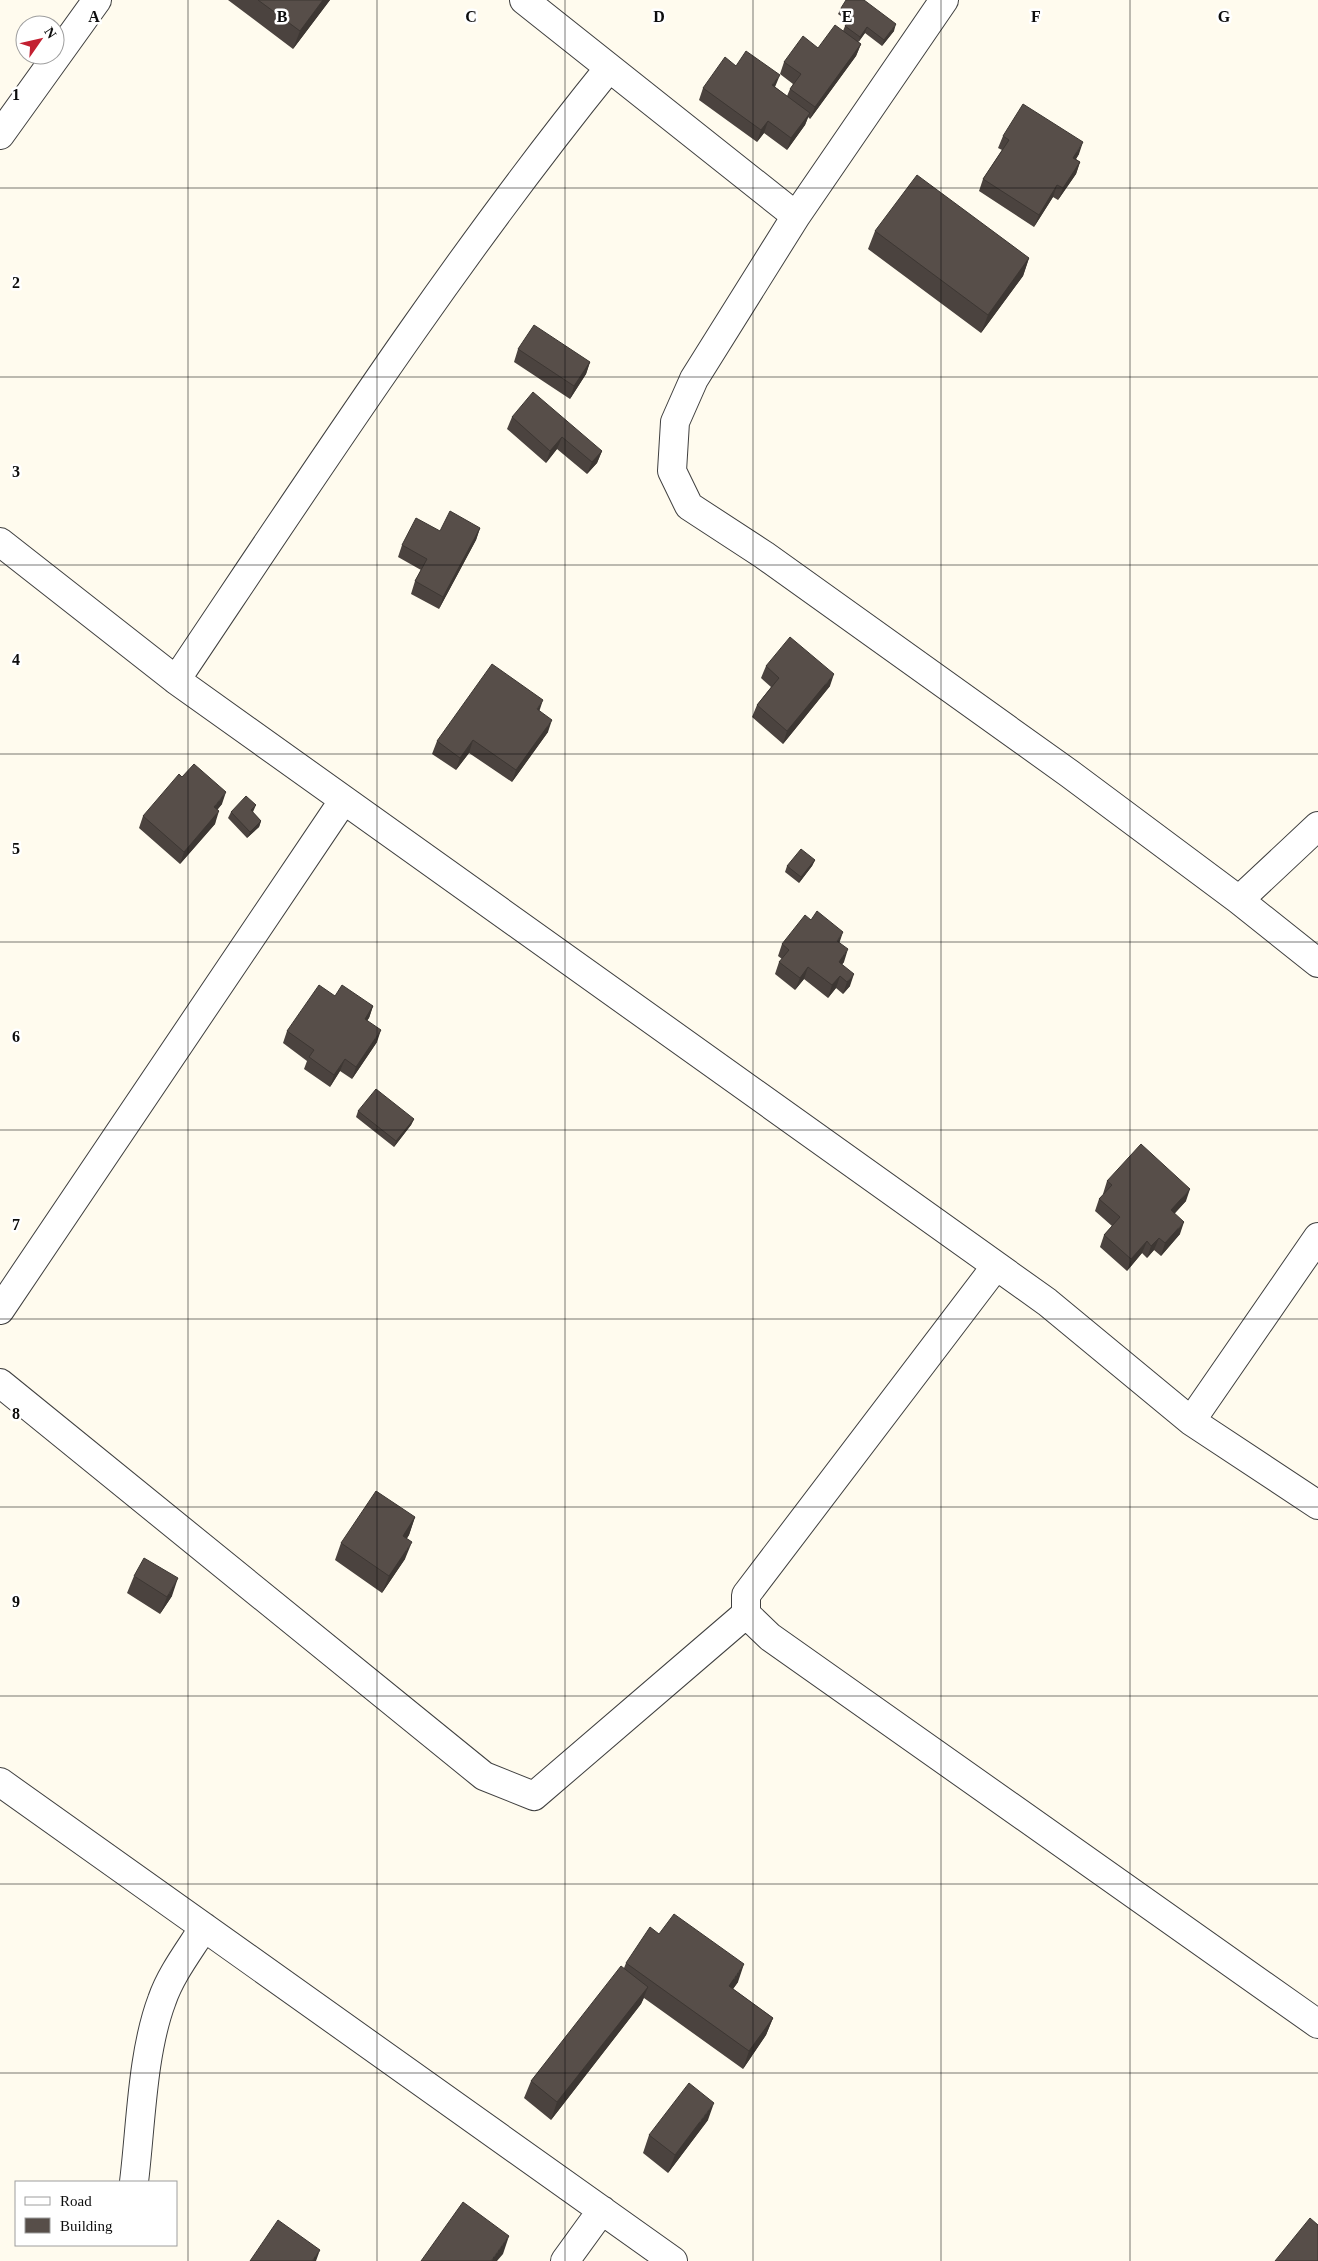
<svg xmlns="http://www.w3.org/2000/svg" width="1318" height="2261" font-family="Georgia,serif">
  <rect width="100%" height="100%" fill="#fffbee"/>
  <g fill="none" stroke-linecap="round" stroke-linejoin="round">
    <defs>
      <path id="minor" d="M 524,0 L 796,216
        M 944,0 L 796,216 L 694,379 L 675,422 L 672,471 L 689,506 L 764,555 L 1070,774 L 1239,900 L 1318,963
        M 0,135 L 97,0
        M 0,542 L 176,680 L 1047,1302 L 1191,1421 L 1318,1505
        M 176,680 C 315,473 452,262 609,68
        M 1239,900 L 1318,826
        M 996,1266 L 746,1595 L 746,1614 L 770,1637 L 1318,2024
        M 0,1310 L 343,801
        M 0,1383 L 484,1776 L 534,1796 L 746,1614
        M 1191,1421 L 1318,1237
        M 0,1782 L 673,2261
        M 134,2182 C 141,2125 142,2053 162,2000 C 171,1974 189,1951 204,1927
        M 565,2261 L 602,2210"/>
    </defs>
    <use href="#minor" stroke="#404040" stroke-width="30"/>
    <use href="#minor" stroke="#fff" stroke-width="28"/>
  </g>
  <path fill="#4b433f" d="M 228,0 L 330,0 L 293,49 Z
    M 841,8 L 894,31 L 882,46 L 865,33 L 858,42 L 861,44 L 856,56 L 810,119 L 808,117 L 805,125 L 787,150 L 764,133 L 757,142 L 699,100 L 703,88 L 775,87 L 787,96 L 790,89 L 793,84 L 780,74 L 784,62 L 818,48 L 843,31 L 845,26 L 848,21 L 838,14 Z
    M 1003,136 L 1079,154 L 1076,159 L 1080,162 L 1076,174 L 1058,200 L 1053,197 L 1034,227 L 979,191 L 983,179 L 1002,150 L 998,148 Z
    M 875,231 L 1029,258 L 1023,276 L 981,333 L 868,249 Z
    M 518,349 L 590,362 L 586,374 L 570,399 L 514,362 Z
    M 512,417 L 602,451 L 597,463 L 587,474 L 557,449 L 546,463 L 507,429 Z
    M 480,528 L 476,540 L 439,609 L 411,594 L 415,581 L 421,570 L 398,557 L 402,545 L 440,531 Z
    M 766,666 L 830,686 L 783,744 L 752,717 L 757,705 L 771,687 L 761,678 Z
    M 539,711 L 548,732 L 512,782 L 469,753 L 456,770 L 432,754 L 437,741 Z
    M 222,804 L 217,810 L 215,824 L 180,864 L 139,828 L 143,816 Z
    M 231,812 L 253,812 L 252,812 L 261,821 L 259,827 L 247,838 L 228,818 Z
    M 815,860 L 812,866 L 799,883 L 785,872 L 787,866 Z
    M 839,943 L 844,962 L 842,964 L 850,986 L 843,994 L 836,988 L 828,998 L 804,979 L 795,990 L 775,974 L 779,962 L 782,959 L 778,956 L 782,944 Z
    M 335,996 L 373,1006 L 369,1018 L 367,1020 L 377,1042 L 352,1079 L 340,1071 L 330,1087 L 304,1069 L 307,1061 L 283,1043 L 287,1031 Z
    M 358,1111 L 414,1119 L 411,1125 L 394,1147 L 356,1117 Z
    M 1107,1181 L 1186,1201 L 1174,1214 L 1180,1234 L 1161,1256 L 1154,1250 L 1147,1258 L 1142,1253 L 1127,1271 L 1100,1247 L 1104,1235 L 1112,1226 L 1095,1211 L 1099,1199 L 1104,1194 L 1103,1194 Z
    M 415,1517 L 409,1535 L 407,1538 L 405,1559 L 382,1593 L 335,1560 L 341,1543 Z
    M 134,1576 L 172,1596 L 160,1614 L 127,1593 Z
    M 659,1934 L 738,1982 L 733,1989 L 773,2018 L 766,2035 L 743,2069 L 644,1998 L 641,2004 L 551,2120 L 524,2098 L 531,2081 L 624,1968 L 626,1963 Z
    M 708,2120 L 668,2173 L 643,2153 L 649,2135 Z"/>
  <path fill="#3d3733" d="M 323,0 L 330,0 L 293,49 L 300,31 Z
    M 896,24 L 894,31 L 882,46 L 884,40 Z
    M 867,27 L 865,33 L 858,43 L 860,37 Z
    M 861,44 L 856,56 L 810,119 L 815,107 Z
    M 780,75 L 775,87 L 768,98 L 772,85 Z
    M 810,113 L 805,125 L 787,150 L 791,138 Z
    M 768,121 L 764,133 L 757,142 L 761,130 Z
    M 1083,142 L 1079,154 L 1069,170 L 1073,158 Z
    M 1080,162 L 1076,174 L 1058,200 L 1063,188 Z
    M 1057,185 L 1053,197 L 1034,227 L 1039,215 Z
    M 1029,258 L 1023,276 L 981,333 L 988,315 Z
    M 590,362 L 586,374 L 570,399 L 574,386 Z
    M 562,437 L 557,449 L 546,463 L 550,451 Z
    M 602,451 L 597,463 L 587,474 L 592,462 Z
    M 480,528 L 476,540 L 439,609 L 443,597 Z
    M 834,674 L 830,686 L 783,744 L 787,731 Z
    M 543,700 L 539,712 L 537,709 Z
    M 552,720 L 548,732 L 512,782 L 516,770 Z
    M 473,740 L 469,753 L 456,770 L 460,758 Z
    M 226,792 L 222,804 L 210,819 L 214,807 Z
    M 256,805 L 253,812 L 248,816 L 251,810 Z
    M 219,811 L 215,824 L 180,864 L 184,852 Z
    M 261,821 L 259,827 L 247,838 L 250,832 Z
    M 815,860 L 812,866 L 799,883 L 801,877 Z
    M 843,932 L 839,944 L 837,941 Z
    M 848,949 L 844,962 L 835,974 L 839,962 Z
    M 808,967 L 804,979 L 795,990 L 800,978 Z
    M 854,974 L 850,986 L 843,994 L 847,982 Z
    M 840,976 L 836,988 L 828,998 L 832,985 Z
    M 373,1006 L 369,1018 L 360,1031 L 365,1019 Z
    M 381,1030 L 377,1042 L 352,1079 L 356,1067 Z
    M 345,1059 L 340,1071 L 330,1087 L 334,1075 Z
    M 414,1119 L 411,1125 L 394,1147 L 396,1141 Z
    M 1190,1189 L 1186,1201 L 1166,1223 L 1171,1210 Z
    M 1184,1222 L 1180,1234 L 1161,1256 L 1165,1243 Z
    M 1159,1238 L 1154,1250 L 1147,1258 L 1151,1246 Z
    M 1147,1241 L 1142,1253 L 1127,1271 L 1131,1259 Z
    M 415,1517 L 409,1535 L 397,1554 L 403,1536 Z
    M 412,1542 L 405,1559 L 382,1593 L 389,1576 Z
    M 178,1578 L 172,1596 L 160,1614 L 167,1597 Z
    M 744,1964 L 738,1982 L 722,2004 L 729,1986 Z
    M 648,1987 L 641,2004 L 551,2120 L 557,2102 Z
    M 773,2018 L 766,2035 L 743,2069 L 749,2051 Z
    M 714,2103 L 708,2120 L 668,2173 L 675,2155 Z
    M 509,2236 L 503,2254 L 497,2261 L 491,2261 Z
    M 320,2250 L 316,2261 L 312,2261 Z"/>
  <path fill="#574e49" stroke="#3d3733" d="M 258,0 L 323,0 L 300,31 Z
    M 846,0 L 864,0 L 896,24 L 884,40 L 867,27 L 860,37 L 845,26 L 852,16 L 841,8 Z
    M 835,25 L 861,44 L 815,107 L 790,89 L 801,74 L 784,62 L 803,36 L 818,48 Z
    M 746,51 L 780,75 L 772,85 L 810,113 L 791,138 L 768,121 L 761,130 L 703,88 L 725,57 L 736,66 Z
    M 1023,104 L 1083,142 L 1073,158 L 1080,162 L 1063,188 L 1057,185 L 1039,215 L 983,179 L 1009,140 L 1003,136 Z
    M 917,175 L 1029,258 L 988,315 L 875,231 Z
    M 534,325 L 590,362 L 574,386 L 518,349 Z
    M 533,392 L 602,451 L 592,462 L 562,437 L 550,451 L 512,417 Z
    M 450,511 L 480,528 L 443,597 L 415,581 L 427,559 L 402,545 L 416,518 L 440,531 Z
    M 790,637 L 834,674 L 787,731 L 757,705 L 779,678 L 766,666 Z
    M 492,664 L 543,700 L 537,709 L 552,720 L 516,770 L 473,740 L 460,758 L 437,741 Z
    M 194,764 L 226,792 L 214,807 L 219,811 L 184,852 L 143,816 L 179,774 L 182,777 Z
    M 246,796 L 256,805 L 251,810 L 261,821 L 250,832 L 231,812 Z
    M 801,849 L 815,860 L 801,877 L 787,866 Z
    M 817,911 L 843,932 L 837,941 L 848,949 L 839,962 L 854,974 L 847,982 L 840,976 L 832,985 L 808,967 L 800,978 L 779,962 L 789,950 L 782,944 L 805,915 L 811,920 Z
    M 319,985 L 335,996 L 342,985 L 373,1006 L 365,1019 L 381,1030 L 356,1067 L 345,1059 L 334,1075 L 309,1057 L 314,1050 L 287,1031 Z
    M 376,1089 L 414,1119 L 396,1141 L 358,1111 Z
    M 1141,1144 L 1190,1189 L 1171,1210 L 1184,1222 L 1165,1243 L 1159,1238 L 1151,1246 L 1147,1241 L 1131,1259 L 1104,1235 L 1120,1217 L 1099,1199 L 1112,1185 L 1107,1181 Z
    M 376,1491 L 415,1517 L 403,1536 L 412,1542 L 389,1576 L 341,1543 Z
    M 144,1558 L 178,1578 L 167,1597 L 134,1576 Z
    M 674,1914 L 744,1964 L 729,1986 L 773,2018 L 749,2051 L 626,1963 L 650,1927 L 659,1934 Z
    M 621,1966 L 648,1987 L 557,2102 L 531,2081 Z
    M 689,2083 L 714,2103 L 675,2155 L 649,2135 Z
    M 463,2202 L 509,2236 L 491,2261 L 421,2261 Z
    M 1310,2218 L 1318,2225 L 1318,2261 L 1275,2261 Z
    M 278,2220 L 320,2250 L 312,2261 L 250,2261 Z"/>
  <path fill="none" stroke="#0d0d0d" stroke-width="1" stroke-opacity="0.55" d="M 188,0 L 188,2261M 377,0 L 377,2261M 565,0 L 565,2261M 753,0 L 753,2261M 941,0 L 941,2261M 1130,0 L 1130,2261M 0,188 L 1318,188M 0,377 L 1318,377M 0,565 L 1318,565M 0,754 L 1318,754M 0,942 L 1318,942M 0,1130 L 1318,1130M 0,1319 L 1318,1319M 0,1507 L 1318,1507M 0,1696 L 1318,1696M 0,1884 L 1318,1884M 0,2073 L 1318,2073"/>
  <g font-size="16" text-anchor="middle" font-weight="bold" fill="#0d0d0d" stroke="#fff" stroke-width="5" stroke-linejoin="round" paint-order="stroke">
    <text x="94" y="22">A</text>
    <text x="282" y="22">B</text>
    <text x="471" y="22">C</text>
    <text x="659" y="22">D</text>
    <text x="847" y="22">E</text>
    <text x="1036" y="22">F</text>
    <text x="1224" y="22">G</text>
    <text x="16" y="100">1</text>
    <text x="16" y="288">2</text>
    <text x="16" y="477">3</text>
    <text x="16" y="665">4</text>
    <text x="16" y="854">5</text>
    <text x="16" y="1042">6</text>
    <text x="16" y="1230">7</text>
    <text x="16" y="1419">8</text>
    <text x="16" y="1607">9</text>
  </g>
  <rect x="15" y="2181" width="162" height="65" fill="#ffffff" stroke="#9e9e9e"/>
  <rect x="25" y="2197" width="25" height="8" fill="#ffffff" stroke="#9e9e9e"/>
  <text x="60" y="2206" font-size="15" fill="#0d0d0d">Road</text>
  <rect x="25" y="2218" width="25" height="15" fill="#574e49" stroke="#9e9e9e"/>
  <text x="60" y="2231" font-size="15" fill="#0d0d0d">Building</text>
  <g transform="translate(40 40) rotate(56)"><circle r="24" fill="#ffffff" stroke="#9e9e9e"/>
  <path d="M0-4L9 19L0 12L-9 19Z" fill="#c32031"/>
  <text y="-8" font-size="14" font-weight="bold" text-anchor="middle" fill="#0d0d0d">N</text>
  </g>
</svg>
